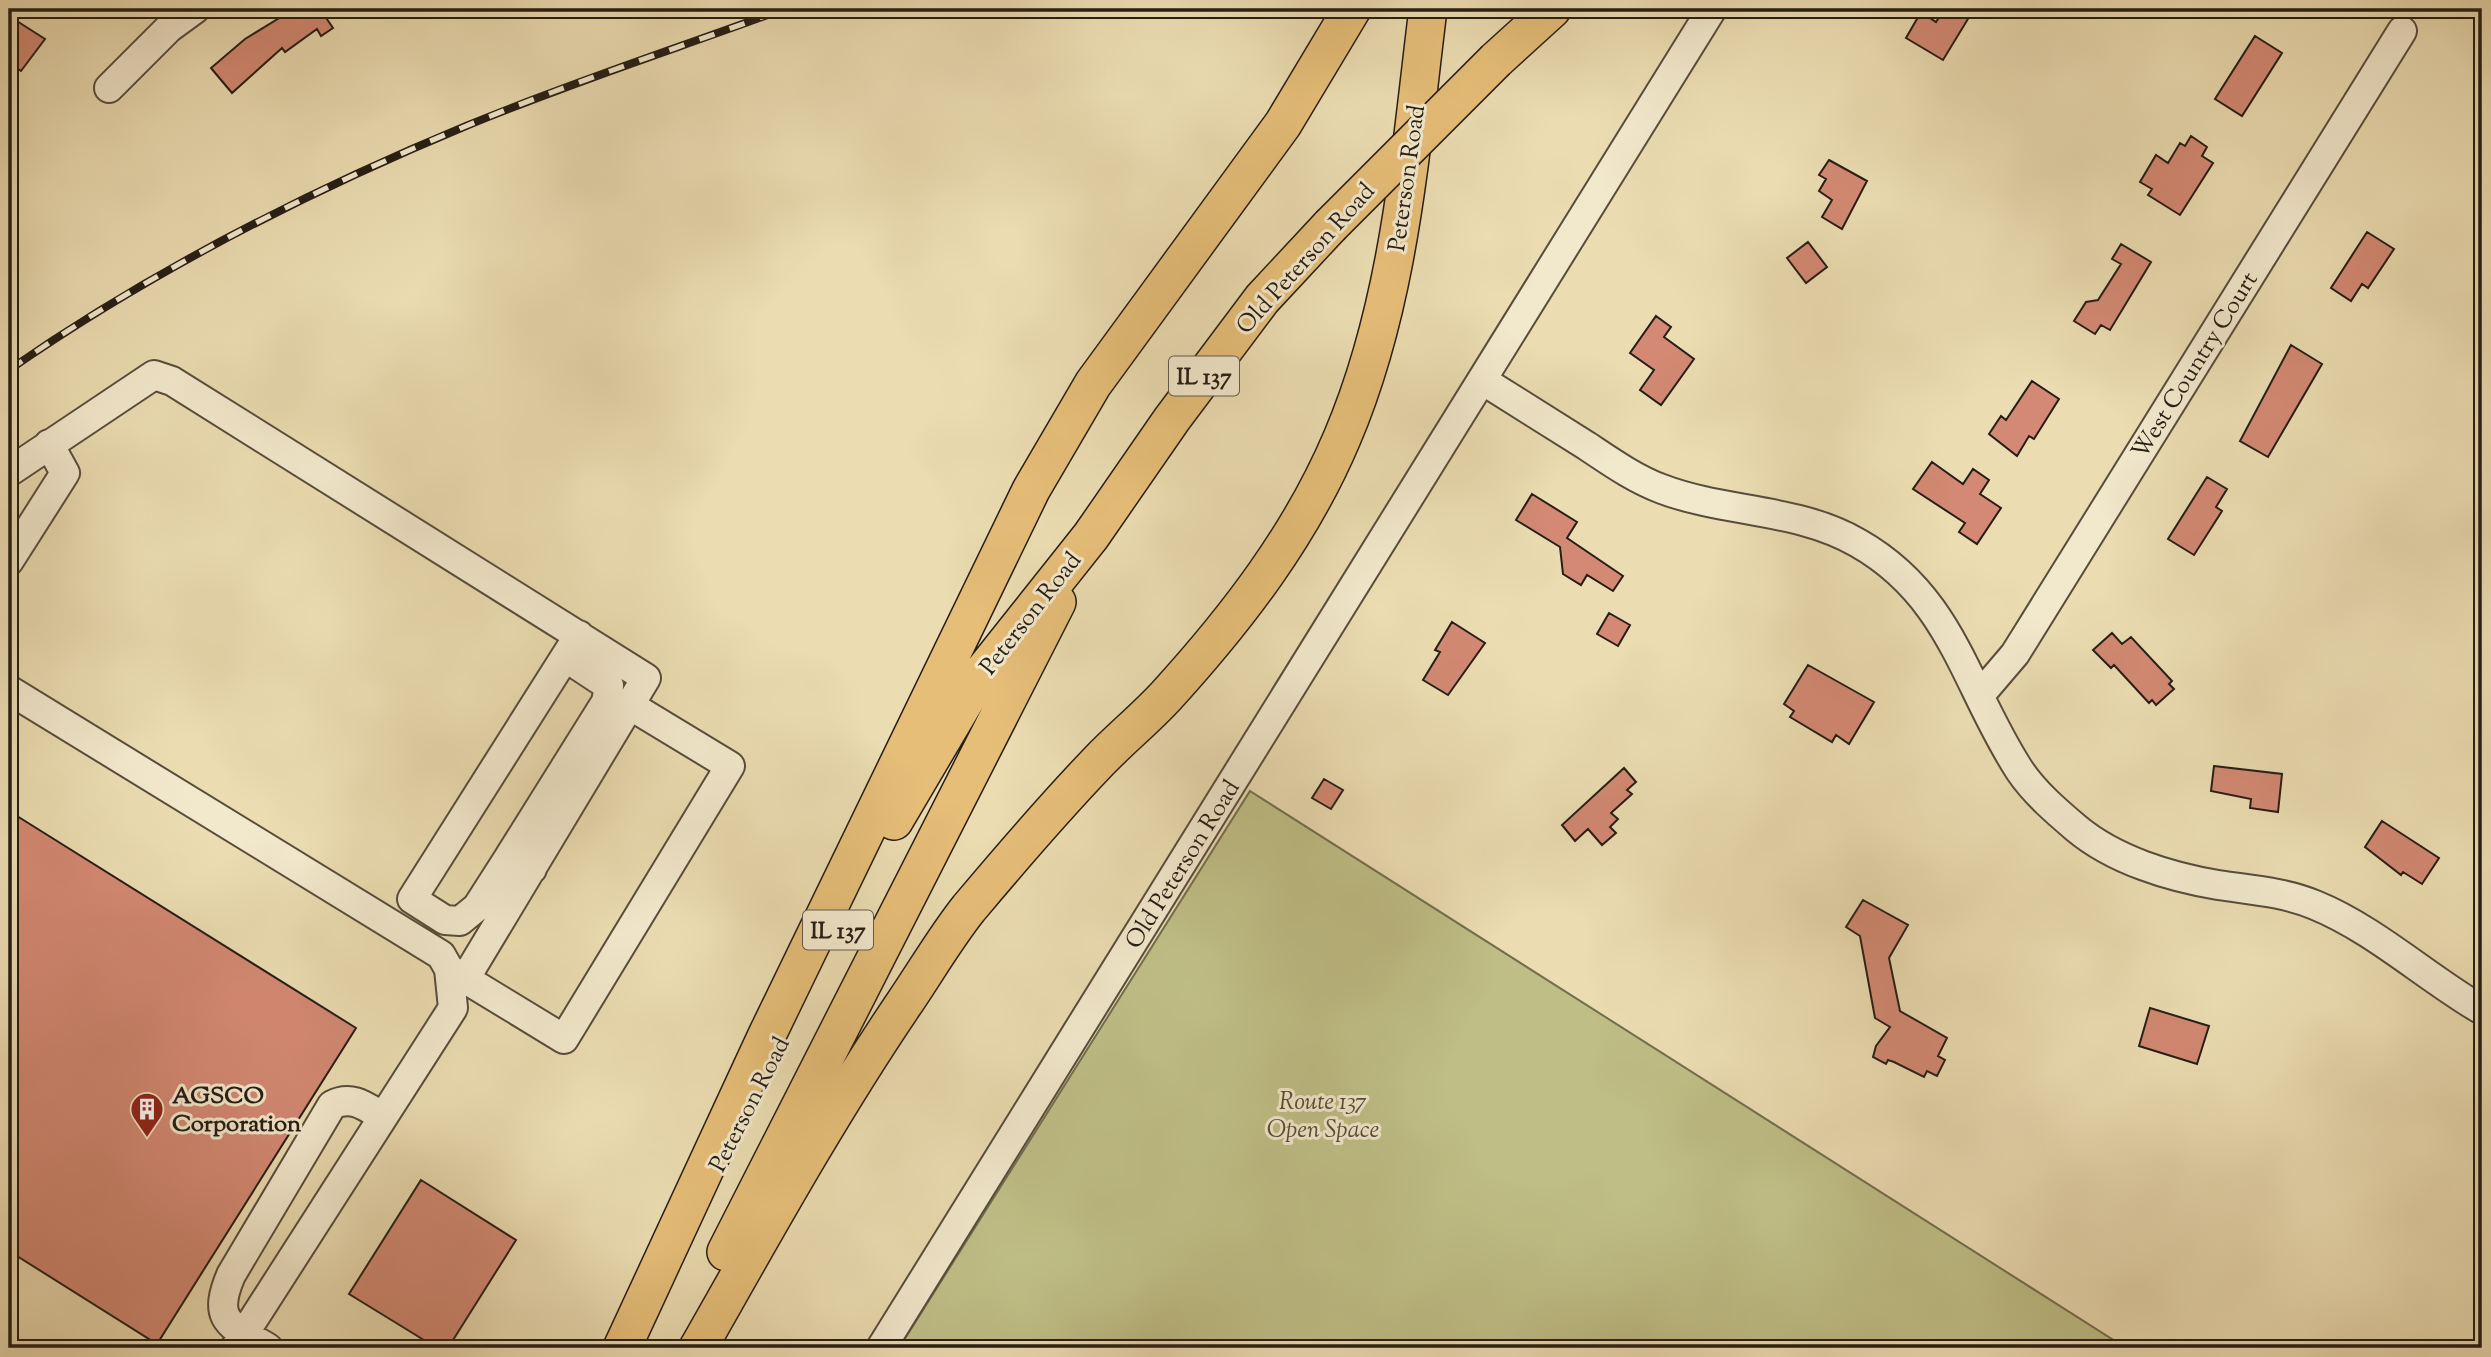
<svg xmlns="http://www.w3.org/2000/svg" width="2491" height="1357" font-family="'Sorts Mill Goudy',serif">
  <rect width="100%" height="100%" fill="#ebdcb1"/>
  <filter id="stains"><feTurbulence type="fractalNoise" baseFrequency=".00286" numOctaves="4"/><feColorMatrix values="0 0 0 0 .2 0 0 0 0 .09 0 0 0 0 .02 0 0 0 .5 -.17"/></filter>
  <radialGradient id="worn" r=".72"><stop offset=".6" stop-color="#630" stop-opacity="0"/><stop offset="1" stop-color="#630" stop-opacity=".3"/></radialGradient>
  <path fill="#bfbe86" stroke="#726e4e" stroke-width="2" d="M 1250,791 L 2126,1348 L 899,1348 Z"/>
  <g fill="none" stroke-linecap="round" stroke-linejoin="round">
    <path stroke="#6c7b74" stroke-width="6" d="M 2482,1184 L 2480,1193 L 2482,1200"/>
  </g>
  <path fill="#d38973" stroke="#261d15" stroke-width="2" d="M 294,9 L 320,9 L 333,28 L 321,36 L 317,29 L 285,52 L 282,48 L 232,93 L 211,68 L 245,39 Z
    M 1944,9 L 1974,9 L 1943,60 L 1906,38 L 1921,12 L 1936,22 Z
    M 9,16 L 45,39 L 21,71 L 9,63 Z
    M 2255,36 L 2282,53 L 2242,116 L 2215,99 Z
    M 2191,136 L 2207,147 L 2202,156 L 2213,163 L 2180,215 L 2148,195 L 2152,189 L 2140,182 L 2156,155 L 2168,163 L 2180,143 L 2185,146 Z
    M 1829,160 L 1867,181 L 1842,229 L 1822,217 L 1832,200 L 1819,191 L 1826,179 L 1819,175 Z
    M 2367,232 L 2394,249 L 2368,288 L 2362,284 L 2351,301 L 2331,288 Z
    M 1808,242 L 1827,267 L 1806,283 L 1787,258 Z
    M 2121,244 L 2151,262 L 2110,330 L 2101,325 L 2095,334 L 2074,321 L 2086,302 L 2098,300 L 2121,264 L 2112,259 Z
    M 1656,316 L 1671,327 L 1664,337 L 1694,359 L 1661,405 L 1640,390 L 1654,370 L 1630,353 Z
    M 2291,345 L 2322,364 L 2268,457 L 2240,441 Z
    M 2032,381 L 2059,399 L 2034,439 L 2029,436 L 2017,456 L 1989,434 L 2001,416 L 2006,420 Z
    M 1932,462 L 1963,484 L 1973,469 L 1989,480 L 1980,494 L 2001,508 L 1977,544 L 1959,532 L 1965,523 L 1913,489 Z
    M 2207,477 L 2227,489 L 2216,507 L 2222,511 L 2194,555 L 2168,539 Z
    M 1532,494 L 1577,522 L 1567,538 L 1623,576 L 1613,591 L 1587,575 L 1581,585 L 1563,574 L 1560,547 L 1516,520 Z
    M 1609,613 L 1630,625 L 1618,646 L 1597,634 Z
    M 1452,622 L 1485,643 L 1448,695 L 1423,680 L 1440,652 L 1435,650 Z
    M 2112,633 L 2122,644 L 2131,637 L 2172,681 L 2169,684 L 2174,689 L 2156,705 L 2152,700 L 2149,703 L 2114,665 L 2111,668 L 2093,650 Z
    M 1808,665 L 1874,702 L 1849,744 L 1836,735 L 1832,742 L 1790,717 L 1794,711 L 1784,704 Z
    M 2214,766 L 2282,774 L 2278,812 L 2250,808 L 2251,799 L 2211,791 Z
    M 1624,768 L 1636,782 L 1627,790 L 1632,794 L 1611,813 L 1618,819 L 1610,827 L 1616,833 L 1602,845 L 1588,829 L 1575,841 L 1562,825 Z
    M 1324,779 L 1343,790 L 1331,809 L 1312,798 Z
    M 9,811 L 356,1028 L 157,1344 L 9,1251 Z
    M 2382,821 L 2439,858 L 2422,884 L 2403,872 L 2401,875 L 2365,847 Z
    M 1863,900 L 1908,925 L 1889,958 L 1900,1011 L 1947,1038 L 1938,1056 L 1945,1060 L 1937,1076 L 1927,1071 L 1924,1077 L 1894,1062 L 1888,1060 L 1886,1064 L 1873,1057 L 1876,1046 L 1890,1027 L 1875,1018 L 1860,936 L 1846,927 Z
    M 2150,1008 L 2209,1026 L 2197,1064 L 2139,1046 Z
    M 421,1180 L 516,1240 L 448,1348 L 437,1348 L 349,1294 Z"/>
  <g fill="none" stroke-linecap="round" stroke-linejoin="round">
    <defs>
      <path id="minor" d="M 109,88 L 169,28 L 195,9
        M 1482,380 C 1517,402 1552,424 1587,446 C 1611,462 1635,479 1662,489 C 1725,513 1798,508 1858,543 C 1953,597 1965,687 2020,771 C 2035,793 2056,811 2076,828 C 2114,860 2170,877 2218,885 C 2251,890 2284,892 2315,905 C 2374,929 2427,978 2482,1010
        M 9,472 L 154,375 L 172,381 L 646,678 L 465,979
        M 9,561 L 65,473 L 49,444
        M 9,690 L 441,955 L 449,969 L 453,1008 L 235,1348
        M 1980,695 L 2015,654 L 2402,31
        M 509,857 L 606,702 L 609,686 L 565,657
        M 532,869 L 509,857 L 477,907 L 460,921 L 445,920 L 412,899 L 579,635
        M 449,969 L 564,1039 L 730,766 L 631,706
        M 268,1348 C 231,1325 211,1322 231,1275 L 332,1105 C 352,1095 365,1106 383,1117
        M 881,1348 L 1712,9"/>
      <path id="major" d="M 1496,60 L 1552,9
        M 894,821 L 979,677 L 1091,536 L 1172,419 L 1262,299 L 1330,226
        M 726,1252 L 1057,602
        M 622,1348 L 767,1035 L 1031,490 L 1093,384 L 1283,124 L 1352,9
        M 698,1348 C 764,1232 828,1116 903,1005 C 925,973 945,938 969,908 C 1011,858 1054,808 1099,761 C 1121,738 1145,719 1167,695 C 1237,618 1301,535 1342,438 C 1400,302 1410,153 1428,9"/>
    </defs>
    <use href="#minor" stroke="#574d3c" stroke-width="32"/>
    <use href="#major" stroke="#261d15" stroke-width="40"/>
    <use href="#minor" stroke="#f2e8cc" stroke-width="28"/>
    <use href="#major" stroke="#e6be78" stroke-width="37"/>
    <defs>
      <path id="rail" d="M 9,370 C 150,272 307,192 466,126 C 570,83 678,48 784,9"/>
    </defs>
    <use href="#rail" stroke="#261d15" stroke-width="8"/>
    <use href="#rail" stroke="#f2e8cc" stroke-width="5" stroke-dasharray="16" stroke-linecap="butt"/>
    <defs>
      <path id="major-bridge" d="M 1330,226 L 1496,60"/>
    </defs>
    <use href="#major-bridge" stroke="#261d15" stroke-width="40" stroke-linecap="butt"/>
    <use href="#major-bridge" stroke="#e6be78" stroke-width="37"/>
  </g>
  <defs>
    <symbol id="building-pin" viewBox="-11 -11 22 30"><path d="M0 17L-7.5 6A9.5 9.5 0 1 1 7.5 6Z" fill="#8f2418" stroke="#f2e8cc"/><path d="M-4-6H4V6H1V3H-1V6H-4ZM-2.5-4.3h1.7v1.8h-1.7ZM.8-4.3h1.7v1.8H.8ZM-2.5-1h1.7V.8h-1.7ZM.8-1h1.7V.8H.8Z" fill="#fff"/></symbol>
  </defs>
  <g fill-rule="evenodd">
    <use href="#building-pin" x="128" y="1090" width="38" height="52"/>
  </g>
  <g text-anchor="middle" stroke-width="6" stroke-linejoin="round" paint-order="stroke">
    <g fill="#f2e8cc" stroke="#635a4c" stroke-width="2">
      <rect x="1169" y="356.5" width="70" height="39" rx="5"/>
      <rect x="803" y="910.5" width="70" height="39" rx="5"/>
    </g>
    <g font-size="23" font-weight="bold" fill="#261d15">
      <text x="1204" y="384">IL 137</text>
      <text x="838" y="938">IL 137</text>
    </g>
    <g font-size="24" fill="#261d15" stroke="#f2e8cc">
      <text transform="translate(1406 178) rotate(-82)" y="8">Peterson Road</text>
      <text transform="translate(1305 258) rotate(-48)" y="8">Old Peterson Road</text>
      <text transform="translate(2194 365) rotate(-58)" y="8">West Country Court</text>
      <text transform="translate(1030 613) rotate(-52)" y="8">Peterson Road</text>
      <text transform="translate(1182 864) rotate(-58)" y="8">Old Peterson Road</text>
      <text transform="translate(749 1104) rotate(-63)" y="8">Peterson Road</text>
    </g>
    <g font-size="24" font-weight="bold" fill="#261d15" stroke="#f2e8cc" text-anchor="start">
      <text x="172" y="1103">AGSCO<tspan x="172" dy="28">Corporation</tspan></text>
    </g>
    <g font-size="24" font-style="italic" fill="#544d37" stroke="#f2e8cc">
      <text x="1323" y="1109">Route 137<tspan x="1323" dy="28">Open Space</tspan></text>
    </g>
  </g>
  <rect width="2491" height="1357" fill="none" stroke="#ebdcb1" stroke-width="35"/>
  <rect x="10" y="10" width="2470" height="1336" fill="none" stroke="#261d15" stroke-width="3.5"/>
  <rect x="18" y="18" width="2456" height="1322" fill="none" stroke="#261d15" stroke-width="2"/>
  <rect width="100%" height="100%" filter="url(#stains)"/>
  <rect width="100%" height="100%" fill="url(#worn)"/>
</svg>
